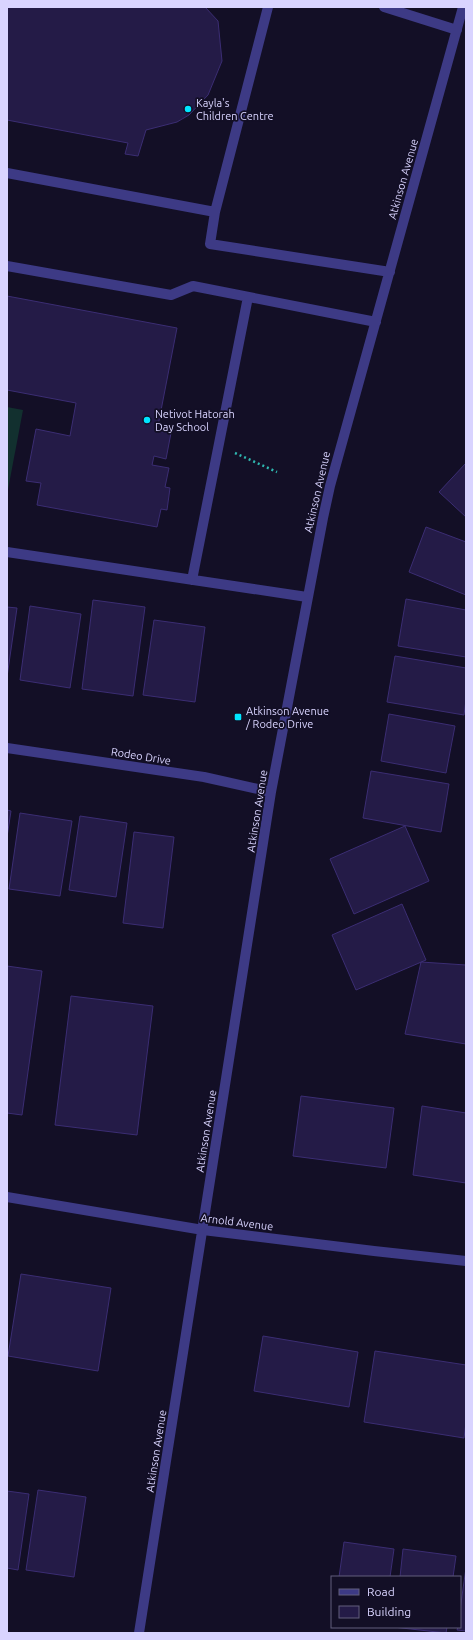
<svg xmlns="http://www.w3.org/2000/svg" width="473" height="1640" font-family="Ubuntu,sans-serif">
  <rect width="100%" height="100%" fill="#130f26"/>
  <path fill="#12302f" d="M 7,407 L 23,410 L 7,495 Z"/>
  <path fill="#241b47" stroke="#3b2d73" d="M 7,7 L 205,7 L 218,21 L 222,61 L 208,95 L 189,115 L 177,122 L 146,130 L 138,156 L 125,154 L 128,143 L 7,120 Z
    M 7,296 L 177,328 L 157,431 L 171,433 L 166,459 L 154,456 L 152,465 L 169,468 L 165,487 L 170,488 L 167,510 L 161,509 L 157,527 L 37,505 L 41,483 L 26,481 L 36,429 L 70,436 L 76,403 L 7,390 Z
    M 466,463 L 466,517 L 439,492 Z
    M 426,527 L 466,542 L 466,595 L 409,572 Z
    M 406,599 L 466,610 L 466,657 L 398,646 Z
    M 93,600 L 145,607 L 133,696 L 82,689 Z
    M 30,606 L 81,614 L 70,688 L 20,680 Z
    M 7,607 L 17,608 L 7,677 Z
    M 154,620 L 205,627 L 195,702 L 143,695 Z
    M 395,656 L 466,668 L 466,700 L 464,715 L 387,702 Z
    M 389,714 L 455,726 L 446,773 L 381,761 Z
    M 371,771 L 449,784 L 441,832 L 363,818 Z
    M 7,810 L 11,811 L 7,837 Z
    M 20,813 L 72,821 L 60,896 L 9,889 Z
    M 80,816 L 127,823 L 116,897 L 69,890 Z
    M 405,826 L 429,881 L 354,914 L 330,859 Z
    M 134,832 L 174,837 L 163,928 L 123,923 Z
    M 402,904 L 426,960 L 356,990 L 332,935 Z
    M 421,962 L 466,965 L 466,1044 L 405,1034 Z
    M 7,966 L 42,971 L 22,1115 L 7,1113 Z
    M 71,996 L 153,1006 L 137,1135 L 55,1125 Z
    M 301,1096 L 394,1108 L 386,1168 L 293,1156 Z
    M 422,1106 L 466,1113 L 466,1183 L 413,1175 Z
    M 21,1274 L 111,1288 L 98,1371 L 8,1356 Z
    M 263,1336 L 358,1352 L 349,1407 L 254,1391 Z
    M 375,1351 L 466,1365 L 466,1423 L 464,1438 L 364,1422 Z
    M 38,1490 L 86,1497 L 74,1577 L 26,1570 Z
    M 7,1491 L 29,1494 L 18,1570 L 7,1568 Z
    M 344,1542 L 394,1549 L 390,1577 L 339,1577 Z
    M 403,1549 L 456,1556 L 453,1577 L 400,1577 Z
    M 466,1568 L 466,1631 L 457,1630 L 458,1627 L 460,1627 L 460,1610 Z
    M 393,1627 L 447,1627 L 446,1633 Z"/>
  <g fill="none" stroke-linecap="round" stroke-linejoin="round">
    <path stroke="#2fb8b0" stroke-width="2.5" stroke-dasharray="2 3" stroke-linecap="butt" d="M 235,453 L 277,472"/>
    <path stroke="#3d3a85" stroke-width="10" d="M 268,7 L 215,212 L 210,244 L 390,272
      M 384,7 L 457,30
      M 7,173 L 215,212
      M 7,266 L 171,295 L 193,286 L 376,322
      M 7,552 L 307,597
      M 192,580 L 248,297
      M 7,748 L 204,777 L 271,792
      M 7,1197 L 203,1230 L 374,1251 L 466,1261
      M 139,1633 L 271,792 L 323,518 L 330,486 L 463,7"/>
  </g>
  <g fill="#00e5ff" stroke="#130f26" stroke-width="1.5">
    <circle cx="188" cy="109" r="4"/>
    <circle cx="147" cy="420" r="4"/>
    <rect x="234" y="713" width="8" height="8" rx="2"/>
  </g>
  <g text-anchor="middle" stroke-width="3.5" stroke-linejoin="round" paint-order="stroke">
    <g font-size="11" fill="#d9d4ff" stroke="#130f26" text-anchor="start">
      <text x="196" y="107">Kayla's<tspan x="196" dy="13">Children Centre</tspan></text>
      <text x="155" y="418">Netivot Hatorah<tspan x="155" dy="13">Day School</tspan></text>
      <text x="246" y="715">Atkinson Avenue<tspan x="246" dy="13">/ Rodeo Drive</tspan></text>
    </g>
    <g font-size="11" fill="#d9d4ff" stroke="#130f26">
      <text transform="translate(403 179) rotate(-74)" y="4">Atkinson Avenue</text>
      <text transform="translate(317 492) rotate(-77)" y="4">Atkinson Avenue</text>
      <text transform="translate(141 756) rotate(9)" y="4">Rodeo Drive</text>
      <text transform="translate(257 811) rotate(-81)" y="4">Atkinson Avenue</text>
      <text transform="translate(206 1131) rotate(-81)" y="4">Atkinson Avenue</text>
      <text transform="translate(237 1222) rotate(7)" y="4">Arnold Avenue</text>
      <text transform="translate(156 1451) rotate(-81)" y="4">Atkinson Avenue</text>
    </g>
  </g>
  <rect width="473" height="1640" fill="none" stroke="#d9d4ff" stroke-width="16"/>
  <rect x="331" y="1576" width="130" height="52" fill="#130f26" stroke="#625e7d"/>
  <rect x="339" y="1589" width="20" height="6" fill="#3d3a85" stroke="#625e7d"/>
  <text x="367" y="1596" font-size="12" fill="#d9d4ff">Road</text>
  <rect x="339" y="1606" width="20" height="12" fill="#241b47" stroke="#625e7d"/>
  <text x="367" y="1616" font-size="12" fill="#d9d4ff">Building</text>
</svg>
